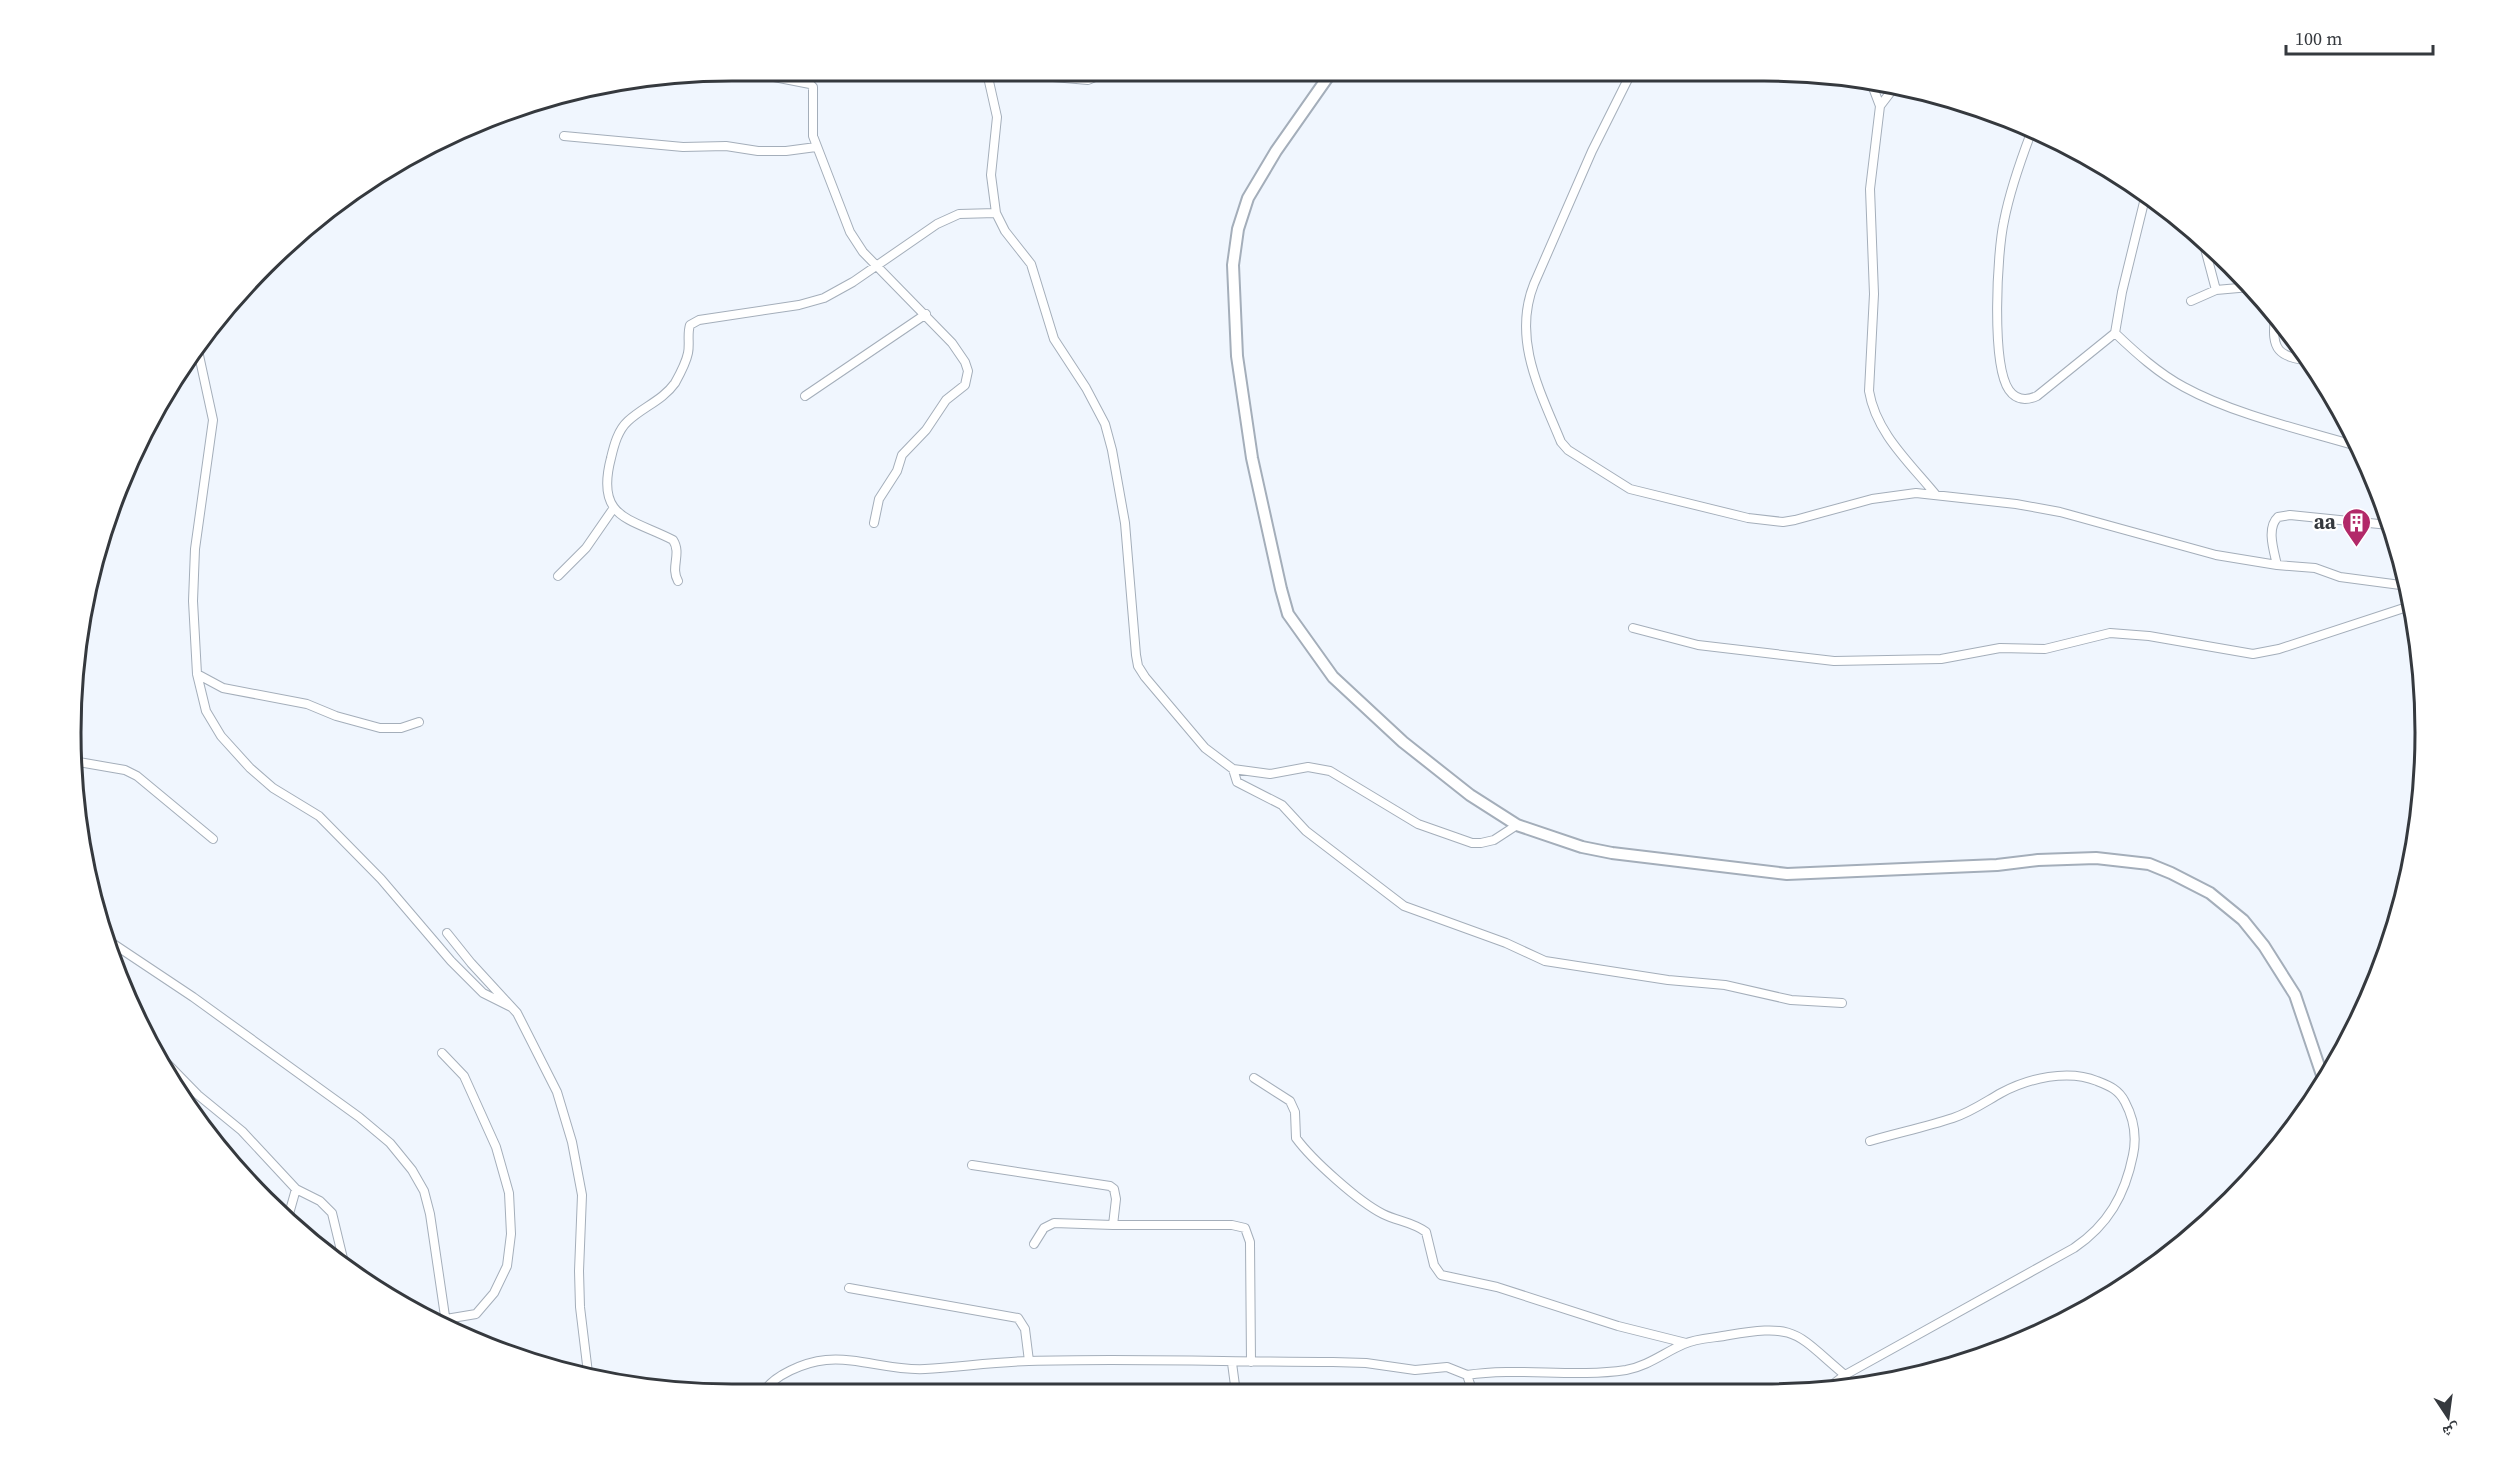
<svg xmlns="http://www.w3.org/2000/svg" width="2496" height="1465" font-family="'Source Serif 4','Noto Naskh Arabic',serif">
  <rect width="100%" height="100%" fill="#f0f6fe"/>
  <g fill="none" stroke-linecap="round" stroke-linejoin="round">
    <defs>
      <path id="minor" d="M 1631,73 L 1592,151 L 1534,284 C 1512,339 1540,391 1561,442 L 1568,450 L 1630,489 L 1748,518 L 1783,522 L 1795,520 L 1872,499 L 1916,493 L 2016,504 L 2060,512 L 2216,555 L 2277,565 L 2315,568 L 2340,577 L 2408,586
        M 1100,75 L 1088,80 L 1030,75 L 988,77 L 997,117 L 991,175 L 996,213 L 1005,231 L 1031,264 L 1054,339 L 1086,388 L 1105,424 L 1112,450 L 1125,523 L 1136,655 L 1138,666 L 1145,677 L 1205,748 L 1233,769 L 1270,774 L 1308,767 L 1330,771 L 1418,824 L 1472,843 L 1481,843 L 1494,840 L 1517,825
        M 769,76 L 810,84 L 813,87 L 813,136 L 850,232 L 863,252 L 952,343 L 965,362 L 968,371 L 965,385 L 946,400 L 926,430 L 902,455 L 897,471 L 879,499 L 874,523
        M 1872,85 L 1880,106 L 1870,189 L 1874,294 L 1869,391 C 1876,433 1910,463 1936,495
        M 1880,106 L 1893,89
        M 2031,133 C 2020,162 2010,190 2004,221 C 1997,252 1991,364 2009,390 C 2016,400 2026,401 2037,396 L 2115,333 L 2122,292 L 2146,194
        M 564,136 L 683,147 L 726,146 L 758,151 L 786,151 L 816,147
        M 2203,241 L 2216,290
        M 2191,301 L 2216,290 L 2250,287
        M 2275,317 C 2271,350 2278,357 2311,361
        M 2115,333 C 2136,353 2158,373 2184,387 C 2233,414 2303,430 2357,446
        M 197,346 L 213,420 L 195,549 L 193,601 L 197,674 L 206,711 L 221,736 L 250,768 L 273,788 L 319,816 L 381,879 L 451,961 L 483,993 L 511,1007
        M 805,396 L 926,314
        M 2277,565 C 2274,551 2266,528 2278,517 L 2290,515 L 2389,525
        M 558,576 L 586,548 L 613,509
        M 678,581 C 670,567 682,554 673,540 C 630,518 595,519 611,458 C 614,445 618,430 628,421 C 643,407 663,400 675,383 C 680,374 686,363 688,353 C 690,344 687,334 690,325 L 699,320 L 799,305 L 824,298 L 853,282 L 937,224 L 959,214 L 996,213
        M 1633,628 L 1698,645 L 1834,661 L 1941,659 L 2000,648 L 2045,649 L 2110,633 L 2149,636 L 2253,654 L 2279,649 L 2413,605
        M 197,674 L 223,688 L 307,704 L 336,716 L 380,728 L 401,728 L 419,722
        M 73,761 L 125,770 L 137,776 L 213,839
        M 1233,769 L 1237,782 L 1282,805 L 1306,831 L 1404,906 L 1506,943 L 1545,961 L 1668,980 L 1725,985 L 1791,1000 L 1842,1003
        M 447,933 L 471,963 L 517,1013 L 557,1092 L 572,1142 L 582,1195 L 579,1271 L 580,1307 L 588,1373
        M 103,937 L 193,997 L 359,1117 L 390,1143 L 412,1170 L 424,1191 L 430,1214 L 446,1323
        M 152,1048 L 198,1095 L 242,1131 L 296,1189 L 287,1221
        M 442,1053 L 464,1076 L 496,1147 L 509,1193 L 511,1234 L 507,1266 L 494,1293 L 476,1314 L 446,1319
        M 1254,1078 L 1290,1101 L 1295,1112 L 1296,1138 C 1312,1160 1359,1202 1383,1214 C 1397,1221 1413,1222 1426,1232 L 1434,1265 L 1441,1275 L 1497,1287 L 1618,1326 L 1686,1343
        M 972,1165 L 1110,1186 L 1114,1189 L 1116,1199 L 1113,1225 L 1232,1225 L 1245,1228 L 1250,1242 L 1251,1362
        M 296,1189 L 320,1201 L 332,1213 L 345,1267
        M 1034,1244 L 1044,1228 L 1054,1223 L 1113,1225
        M 849,1288 L 1018,1318 L 1025,1329 L 1029,1361
        M 1232,1363 L 1236,1393
        M 1845,1375 L 2074,1248 C 2108,1225 2125,1195 2133,1155 C 2137,1136 2134,1119 2125,1102 C 2119,1090 2110,1086 2097,1081 C 2068,1069 2029,1078 2001,1093 C 1985,1102 1971,1112 1953,1118 C 1926,1127 1897,1133 1870,1141
        M 763,1393 C 773,1375 805,1362 826,1360 C 859,1357 891,1371 925,1369 C 959,1367 994,1362 1029,1361 C 1130,1358 1232,1362 1333,1362 L 1366,1363 L 1415,1370 L 1447,1367 L 1467,1375
        M 1473,1393 L 1467,1375 C 1519,1367 1573,1378 1626,1370 C 1648,1366 1665,1352 1684,1344 C 1697,1338 1715,1338 1729,1335 C 1798,1323 1796,1334 1845,1375 L 1827,1389"/>
      <path id="secondary" d="M 1330,74 L 1276,151 L 1248,198 L 1238,229 L 1233,265 L 1237,356 L 1252,458 L 1281,589 L 1288,614 L 1333,677 L 1403,742 L 1470,795 L 1517,825 L 1582,847 L 1612,853 L 1787,874 L 1997,865 L 2038,860 L 2096,858 L 2149,864 L 2171,873 L 2210,893 L 2243,920 L 2264,946 L 2295,995 L 2324,1081"/>
    </defs>
    <use href="#minor" stroke="#a4aeba" stroke-width="10"/>
    <use href="#secondary" stroke="#a4aeba" stroke-width="14"/>
    <use href="#minor" stroke="#fff" stroke-width="8"/>
    <use href="#secondary" stroke="#fff" stroke-width="10"/>
  </g>
  <defs>
    <symbol id="building-pin" viewBox="-11 -11 22 30"><path d="M0 17L-7.5 6A9.5 9.5 0 1 1 7.5 6Z" fill="#b22969" stroke="#fff"/><path d="M-4-6H4V6H1V3H-1V6H-4ZM-2.5-4.3h1.7v1.8h-1.7ZM.8-4.3h1.7v1.8H.8ZM-2.5-1h1.7V.8h-1.7ZM.8-1h1.7V.8H.8Z" fill="#fff"/></symbol>
  </defs>
  <g fill-rule="evenodd">
    <use href="#building-pin" x="2340" y="506" width="33" height="45"/>
  </g>
  <g text-anchor="middle" stroke-width="4.5" stroke-linejoin="round" paint-order="stroke">
    <g font-size="21" font-weight="bold" fill="#35393e" stroke="#fff" text-anchor="end">
      <text x="2336" y="529">aa</text>
    </g>
  </g>
  <path d="M0 0H2496V1465H0ZM732 81H1764A651 651 0 0 1 2415 732V733A651 651 0 0 1 1764 1384H732A651 651 0 0 1 81 733V732A651 651 0 0 1 732 81Z" fill="#fff" fill-rule="evenodd"/>
  <path fill="none" stroke="#35393e" stroke-width="3" d="M732 81H1764A651 651 0 0 1 2415 732V733A651 651 0 0 1 1764 1384H732A651 651 0 0 1 81 733V732A651 651 0 0 1 732 81Z"/>
  <g transform="translate(2448 1417) rotate(167)" stroke="#ffffff" stroke-width="4.5" paint-order="stroke">
  <path d="M0-4.5L10 22L0 15L-10 22Z" fill="#35393e"/>
  <text y="-9" font-size="16" font-weight="bold" text-anchor="middle" fill="#35393e">ش</text>
  </g>
  <path d="M2286 45v9h147v-9" fill="none" stroke="#35393e" stroke-width="3"/>
  <text x="2295" y="45" font-size="18" fill="#35393e" stroke="#ffffff" stroke-width="4.5" paint-order="stroke">100 m</text>
</svg>
